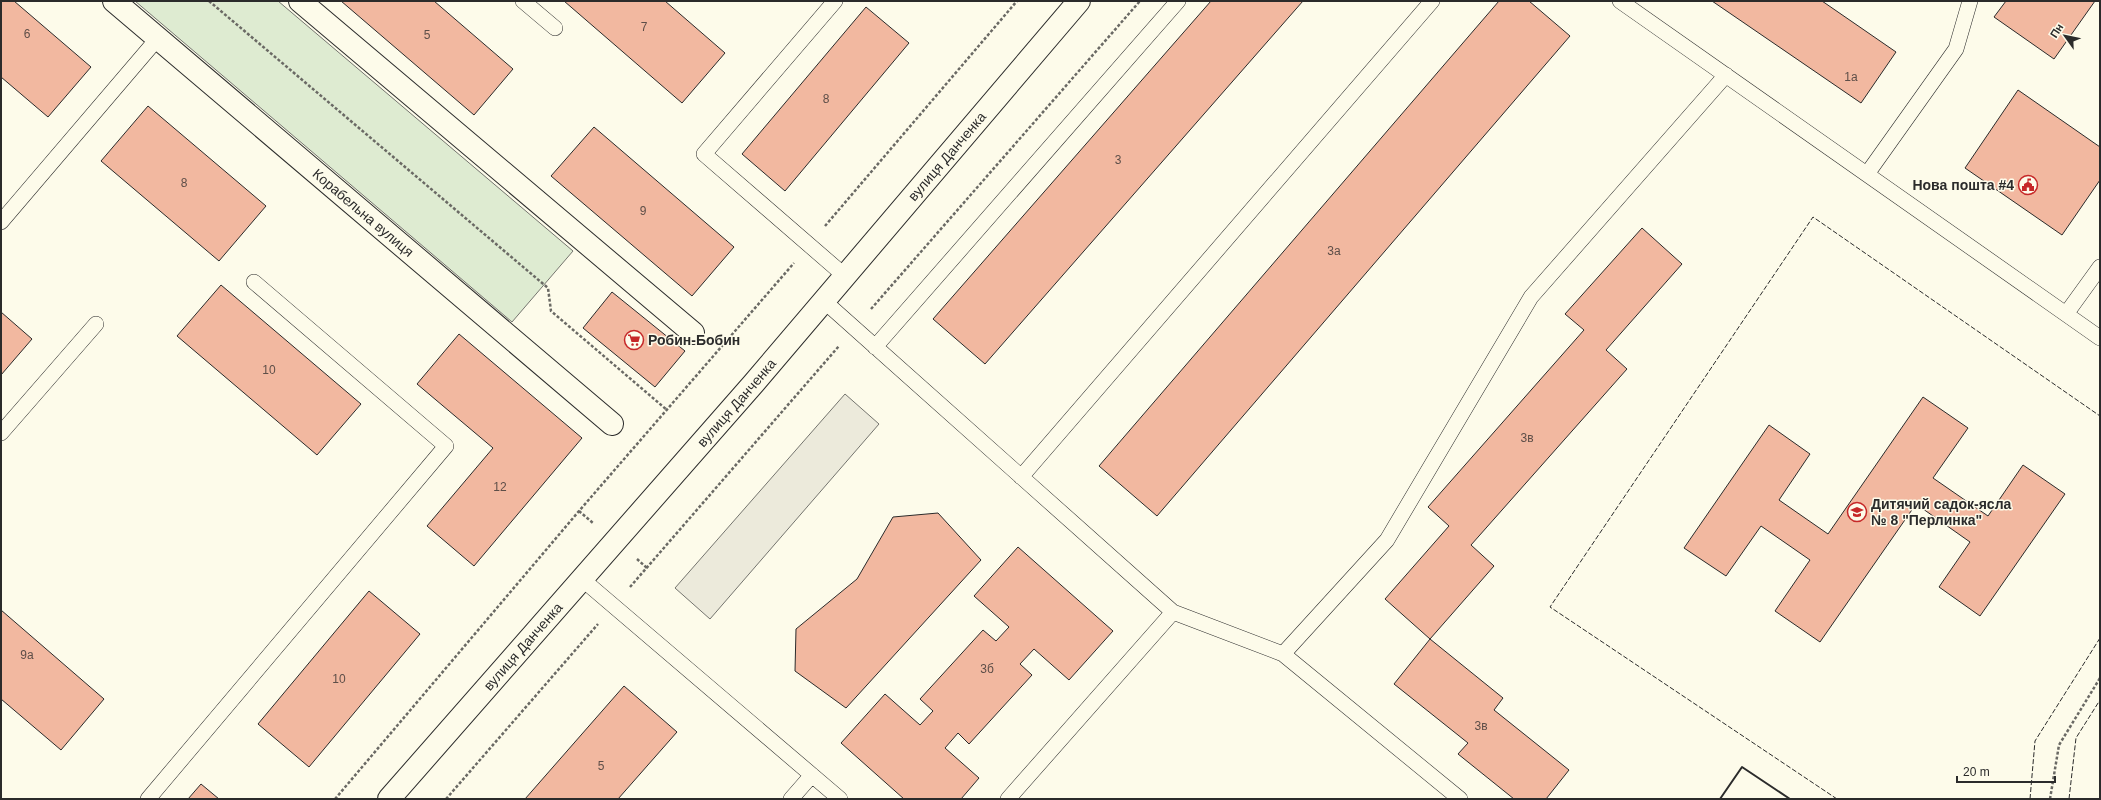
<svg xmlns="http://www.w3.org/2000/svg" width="2101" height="800" font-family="Arial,sans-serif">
  <rect width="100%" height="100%" fill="#fdfbea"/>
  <path fill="#deebd1" stroke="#74746e" d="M 135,1 L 278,1 L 573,251 L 512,322 Z"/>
  <path fill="#eceadb" stroke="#74746e" d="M 845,394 L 879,424 L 710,619 L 675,588 Z"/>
  <path fill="#f2b8a0" stroke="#2b2b2b" d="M 1,1 L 14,1 L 91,67 L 48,117 L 1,77 Z
    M 341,1 L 434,1 L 513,69 L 474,115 Z
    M 564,1 L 665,1 L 725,53 L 682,103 Z
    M 1211,1 L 1303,1 L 985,364 L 933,319 Z
    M 1499,1 L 1529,1 L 1570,36 L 1157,516 L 1099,466 Z
    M 1712,1 L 1822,1 L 1896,52 L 1861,103 Z
    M 2006,1 L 2095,1 L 2054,59 L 1994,17 Z
    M 866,7 L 909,43 L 785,191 L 742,154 Z
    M 2018,90 L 2100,147 L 2100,180 L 2062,235 L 1965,168 Z
    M 148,106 L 266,206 L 219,261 L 101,161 Z
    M 594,127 L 734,247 L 692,296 L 551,176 Z
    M 1642,228 L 1682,264 L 1606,350 L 1627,369 L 1471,545 L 1494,566 L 1430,639 L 1385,599 L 1449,526 L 1428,507 L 1584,330 L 1565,314 Z
    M 221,285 L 361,404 L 317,455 L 177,336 Z
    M 612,292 L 685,351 L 655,387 L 583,328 Z
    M 1,312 L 32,339 L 1,375 Z
    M 459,334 L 582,438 L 474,566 L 427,526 L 493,448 L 417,384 Z
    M 1923,397 L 1968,428 L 1933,478 L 1988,516 L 2023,465 L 2065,494 L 1980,616 L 1939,587 L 1970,542 L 1916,504 L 1820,642 L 1775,611 L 1810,560 L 1761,526 L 1726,576 L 1684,548 L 1769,425 L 1810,454 L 1779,500 L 1828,534 Z
    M 938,513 L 981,560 L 846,708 L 795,671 L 796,629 L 857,579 L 893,517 Z
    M 1018,547 L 1113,631 L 1069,680 L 1034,649 L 1020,664 L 1032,675 L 969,744 L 958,733 L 945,748 L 979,778 L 961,799 L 904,799 L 841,743 L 885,694 L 920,725 L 933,711 L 920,699 L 983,630 L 996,641 L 1009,627 L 974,596 Z
    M 369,591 L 420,634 L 309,767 L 258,724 Z
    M 1,610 L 104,699 L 61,750 L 1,699 Z
    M 1430,639 L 1503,698 L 1494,710 L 1569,770 L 1546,799 L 1514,799 L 1458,754 L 1468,743 L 1394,684 Z
    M 624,686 L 677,732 L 618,799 L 525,799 Z
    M 201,784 L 219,799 L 188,799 Z"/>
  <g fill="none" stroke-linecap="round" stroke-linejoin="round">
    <defs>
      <path id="service" d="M 523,1 L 555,28
        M 835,1 L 704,154 L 845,276
        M 1620,1 L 2100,338
        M 1867,174 L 1956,49 L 1970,1
        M 1,222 L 158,38
        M 824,301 L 1173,612 L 1283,654 L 1460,799
        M 2066,314 L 2100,267
        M 875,347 L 1178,1
        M 1,433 L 96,324
        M 1021,477 L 1432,1
        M 582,579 L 840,799
        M 1283,654 L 1387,540 L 1531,297 L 1726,75
        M 148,799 L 446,446 L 254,282
        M 791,799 L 812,775
        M 1008,799 L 1173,612"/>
      <g id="minor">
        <path id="s1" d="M 114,1 L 612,424"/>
        <path d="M 300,1 L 693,333"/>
      </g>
      <g id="tertiary">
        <path id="s2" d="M 389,799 L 754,383 L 1079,1"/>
      </g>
    </defs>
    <use href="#service" stroke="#2b2b2b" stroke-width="16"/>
    <use href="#minor" stroke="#2b2b2b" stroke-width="24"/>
    <use href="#tertiary" stroke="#2b2b2b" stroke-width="24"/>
    <path stroke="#6a6964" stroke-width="2.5" stroke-dasharray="3 2" stroke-linecap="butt" d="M 209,1 L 548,288 L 551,311 L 667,410
      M 825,226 L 1017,1
      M 871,309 L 1140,1
      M 579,511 L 593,523
      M 637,559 L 647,568
      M 630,587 L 839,346
      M 335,799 L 579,511 L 794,263
      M 446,799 L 598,624
      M 2050,799 L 2059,745 L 2100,678"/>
    <use href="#service" stroke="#fdfbea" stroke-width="15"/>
    <use href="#minor" stroke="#fdfbea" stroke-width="22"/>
    <use href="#tertiary" stroke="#fdfbea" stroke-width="22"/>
    <path stroke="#2b2b2b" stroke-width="1" stroke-dasharray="5 2" stroke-linecap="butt" d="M 1837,799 L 1550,607 L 1813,217 L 2100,416
      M 2030,799 L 2035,741 L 2100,638
      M 2069,799 L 2076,738 L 2100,700"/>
    <path stroke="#2b2b2b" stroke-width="2" d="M 1720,799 L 1742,767 L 1790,799"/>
  </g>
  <defs>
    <symbol id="civic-ring" viewBox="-11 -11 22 22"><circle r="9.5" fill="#fdfbea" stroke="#c62828" stroke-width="1.5"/><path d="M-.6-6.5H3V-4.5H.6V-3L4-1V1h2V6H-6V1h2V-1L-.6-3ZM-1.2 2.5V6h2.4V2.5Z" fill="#c62828"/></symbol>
    <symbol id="supermarket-ring" viewBox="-11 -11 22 22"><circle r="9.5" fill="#fdfbea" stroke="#c62828" stroke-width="1.5"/><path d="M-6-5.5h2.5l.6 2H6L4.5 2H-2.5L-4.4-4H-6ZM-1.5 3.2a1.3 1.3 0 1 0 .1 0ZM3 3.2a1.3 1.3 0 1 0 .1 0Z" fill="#c62828"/></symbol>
    <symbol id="school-ring" viewBox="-11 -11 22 22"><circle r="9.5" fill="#fdfbea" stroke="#c62828" stroke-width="1.5"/><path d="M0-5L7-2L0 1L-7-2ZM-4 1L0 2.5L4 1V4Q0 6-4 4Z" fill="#c62828"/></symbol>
  </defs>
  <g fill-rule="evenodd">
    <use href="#civic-ring" x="2017" y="174" width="22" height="22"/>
    <use href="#supermarket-ring" x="623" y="329" width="22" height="22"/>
    <use href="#school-ring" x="1846" y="501" width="22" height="22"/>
  </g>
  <g text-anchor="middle" stroke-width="3" stroke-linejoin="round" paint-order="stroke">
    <g font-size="12" fill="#5d4e48">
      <text x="644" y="31">7</text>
      <text x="27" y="38">6</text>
      <text x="427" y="39">5</text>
      <text x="1851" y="81">1а</text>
      <text x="826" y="103">8</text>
      <text x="1118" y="164">3</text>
      <text x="184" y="187">8</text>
      <text x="643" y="215">9</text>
      <text x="1334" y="255">3а</text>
      <text x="269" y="374">10</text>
      <text x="1527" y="442">3в</text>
      <text x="500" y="491">12</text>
      <text x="27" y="659">9а</text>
      <text x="987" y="673">3б</text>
      <text x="339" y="683">10</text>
      <text x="1481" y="730">3в</text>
      <text x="601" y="770">5</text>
    </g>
    <g font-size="14" fill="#2b2b2b" stroke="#fdfbea">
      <text dy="5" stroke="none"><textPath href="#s2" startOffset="851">вулиця Данченка</textPath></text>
      <text dy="5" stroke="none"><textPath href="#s1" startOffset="327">Корабельна вулиця</textPath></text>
      <text dy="5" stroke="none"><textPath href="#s2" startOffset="527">вулиця Данченка</textPath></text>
      <text dy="5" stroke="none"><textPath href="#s2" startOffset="203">вулиця Данченка</textPath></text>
    </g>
    <g font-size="14" font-weight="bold" fill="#2b2b2b" stroke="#fdfbea" text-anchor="start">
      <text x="2014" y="190" text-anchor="end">Нова пошта #4</text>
      <text x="648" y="345">Робин-Бобин</text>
      <text x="1871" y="509">Дитячий садок-ясла<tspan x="1871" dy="16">№ 8 "Перлинка"</tspan></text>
    </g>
  </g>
  <rect width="2101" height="800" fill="none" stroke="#2b2b2b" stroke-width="4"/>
  <g transform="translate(2065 36) rotate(303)" stroke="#fdfbea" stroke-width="3" paint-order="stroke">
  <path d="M0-3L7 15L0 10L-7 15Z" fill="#2b2b2b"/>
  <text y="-6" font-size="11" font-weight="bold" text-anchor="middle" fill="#2b2b2b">Пн</text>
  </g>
  <path d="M1957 776v6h98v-6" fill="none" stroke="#2b2b2b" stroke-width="2"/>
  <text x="1963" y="776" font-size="12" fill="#2b2b2b" stroke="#fdfbea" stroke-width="3" paint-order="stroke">20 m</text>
</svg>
